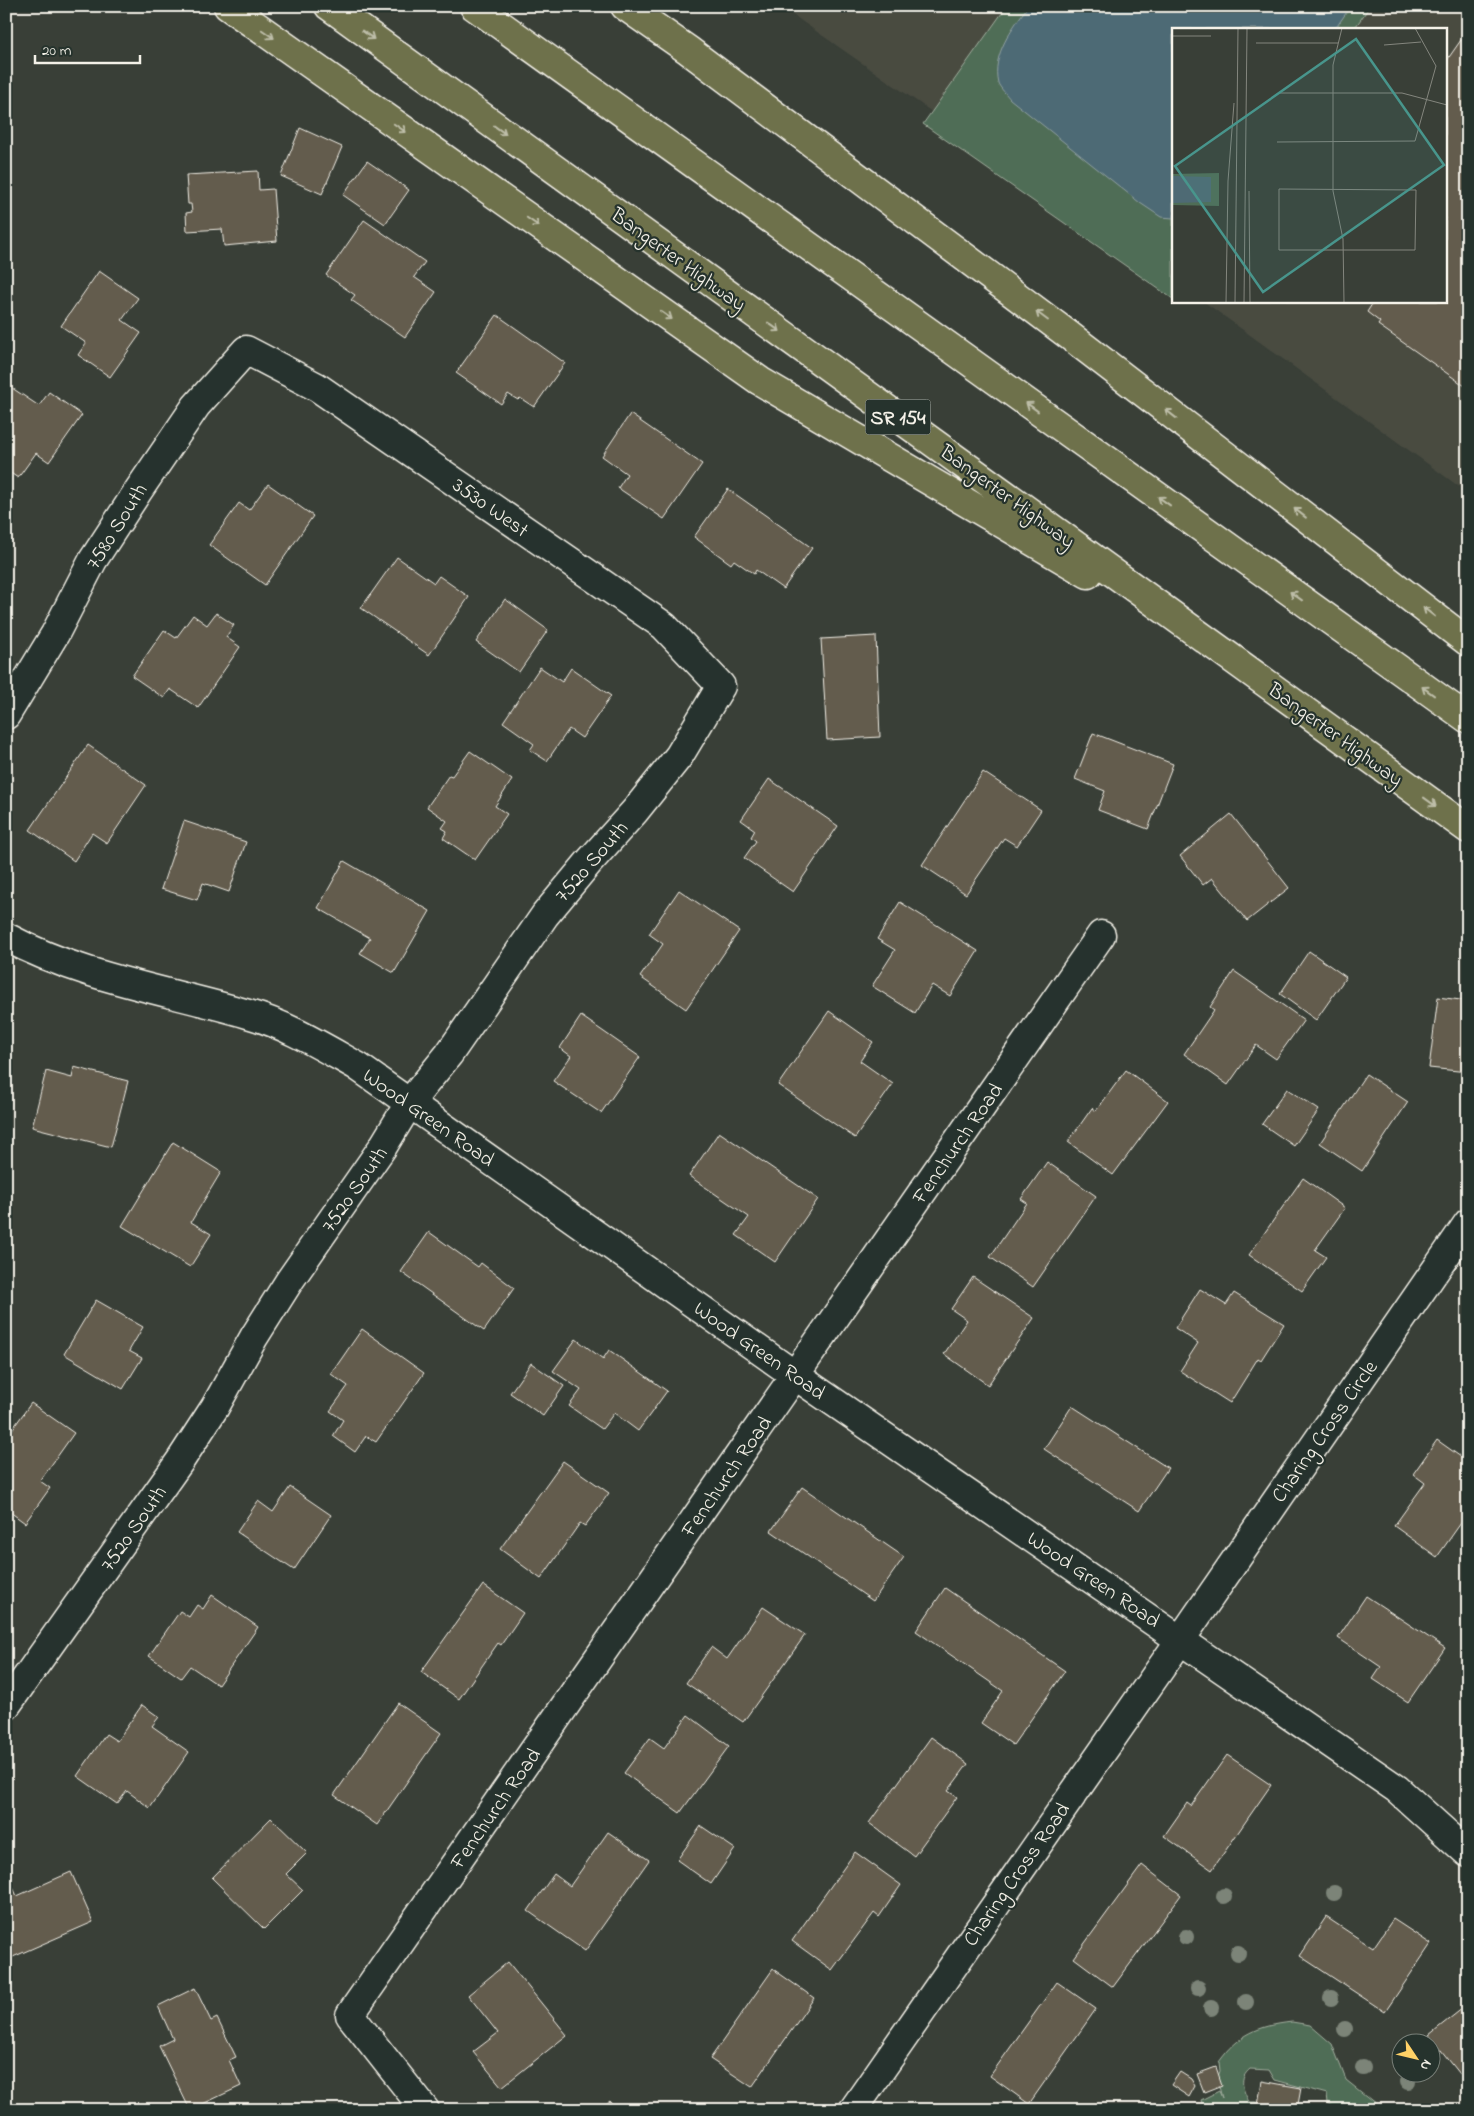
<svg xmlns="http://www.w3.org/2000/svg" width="1474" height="2116" font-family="'Indie Flower',sans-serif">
  <rect width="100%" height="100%" fill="#393f37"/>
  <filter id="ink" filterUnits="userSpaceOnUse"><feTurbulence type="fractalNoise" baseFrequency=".02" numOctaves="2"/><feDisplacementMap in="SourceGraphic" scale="10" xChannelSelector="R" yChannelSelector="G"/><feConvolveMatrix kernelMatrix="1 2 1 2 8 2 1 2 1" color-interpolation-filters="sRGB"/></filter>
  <g filter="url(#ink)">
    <path fill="#494b41" d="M 780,6 L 1468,6 L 1468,493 L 1203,301 L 1445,301 L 1445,29 L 1173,29 L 1173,280 Z"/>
    <path fill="#4f6d56" stroke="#a2af9f" d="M 1007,6 L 1370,6 L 1354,29 L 1173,29 L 1173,299 L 923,124 Z
      M 1292,2022 L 1310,2025 L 1332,2044 L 1346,2080 L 1376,2104 L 1372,2110 L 1339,2110 L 1328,2103 L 1327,2094 L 1275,2080 L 1269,2070 L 1250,2069 C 1238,2079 1243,2090 1249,2102 L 1256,2102 L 1255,2110 L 1225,2110 L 1224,2108 L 1224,2110 L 1204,2110 L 1201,2100 L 1219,2091 L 1222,2098 L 1217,2079 L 1220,2071 L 1219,2062 C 1239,2034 1258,2026 1292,2022 Z"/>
    <path fill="#4e6a74" stroke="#90a0a2" d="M 1028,6 L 1351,6 L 1335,29 L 1173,29 L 1173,218 L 1161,217 L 1140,203 L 1010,99 C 1007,95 1000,88 998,83 C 991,55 1013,27 1028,6 Z"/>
    <path fill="#645c4e" stroke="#f4f1e8" d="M 1461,40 L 1468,45 L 1468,388 L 1378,325 L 1380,322 L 1367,312 L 1374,301 L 1445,301 L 1445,63 Z
      M 300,128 L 342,147 L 322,194 L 281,176 Z
      M 367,161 L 409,190 L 385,224 L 343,195 Z
      M 258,171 L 259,190 L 273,189 L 277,241 L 224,246 L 222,229 L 187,231 L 186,213 L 192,212 L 191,204 L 188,204 L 186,175 Z
      M 364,220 L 425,262 L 414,277 L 436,292 L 405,337 L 351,300 L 355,295 L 326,275 Z
      M 99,271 L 138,298 L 122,320 L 141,333 L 110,377 L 78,355 L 86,343 L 61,326 Z
      M 497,315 L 565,363 L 534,407 L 520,398 L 518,400 L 508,394 L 501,404 L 456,373 Z
      M 6,384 L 39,406 L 49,392 L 82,415 L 49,462 L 36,453 L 18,478 L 6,470 Z
      M 630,414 L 702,464 L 664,519 L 618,488 L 627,474 L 602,456 Z
      M 268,484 L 313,516 L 265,585 L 209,545 L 239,503 L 249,510 Z
      M 728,489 L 812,548 L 783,589 L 756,570 L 754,574 L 734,560 L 731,564 L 694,537 Z
      M 397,557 L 434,583 L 439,576 L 469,597 L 429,655 L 361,608 Z
      M 505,599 L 548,630 L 519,672 L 476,642 Z
      M 216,613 L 234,625 L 226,637 L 240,647 L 198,708 L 170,689 L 164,698 L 132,676 L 164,630 L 176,638 L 193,615 L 207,625 Z
      M 876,636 L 880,737 L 827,740 L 821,639 Z
      M 540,667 L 562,682 L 571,668 L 611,696 L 582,738 L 569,729 L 547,761 L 530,750 L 534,744 L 503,722 Z
      M 1093,733 L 1173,764 L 1148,829 L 1098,810 L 1105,791 L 1075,779 Z
      M 88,745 L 146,785 L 107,843 L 92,833 L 74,861 L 30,830 Z
      M 470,751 L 512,780 L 495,806 L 507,814 L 475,860 L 443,838 L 447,831 L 442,828 L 447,821 L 427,807 L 449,775 L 452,776 Z
      M 983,772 L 1041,810 L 1017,846 L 1004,838 L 966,894 L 922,865 Z
      M 769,779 L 838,826 L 793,892 L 744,858 L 756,841 L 751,837 L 755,830 L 741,820 Z
      M 1231,814 L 1289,888 L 1247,921 L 1212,878 L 1203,885 L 1180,856 Z
      M 184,821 L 246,842 L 229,892 L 203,883 L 197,900 L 161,889 Z
      M 344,861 L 430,911 L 394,973 L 360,953 L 370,938 L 318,908 Z
      M 679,890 L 739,931 L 686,1009 L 640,977 L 663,944 L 649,934 Z
      M 900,902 L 978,951 L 950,996 L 932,985 L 915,1013 L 872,986 L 895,950 L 877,939 Z
      M 1309,951 L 1346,977 L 1316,1020 L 1280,994 Z
      M 1234,971 L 1304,1020 L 1276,1059 L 1256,1045 L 1228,1085 L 1184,1054 L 1214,1010 L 1210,1007 Z
      M 1438,997 L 1468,1001 L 1468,1072 L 1429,1068 Z
      M 829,1011 L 873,1042 L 860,1061 L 893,1084 L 855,1138 L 778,1085 Z
      M 581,1016 L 640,1057 L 601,1113 L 553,1081 L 571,1056 L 560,1048 Z
      M 74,1067 L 128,1081 L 111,1147 L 32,1127 L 46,1071 L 72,1078 Z
      M 1126,1070 L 1168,1101 L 1113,1175 L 1068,1142 L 1092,1108 L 1096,1111 Z
      M 1366,1074 L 1408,1102 L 1362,1171 L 1320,1143 Z
      M 1287,1089 L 1319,1110 L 1294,1146 L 1262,1124 Z
      M 719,1132 L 818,1199 L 775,1262 L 736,1235 L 749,1217 L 689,1176 Z
      M 173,1142 L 221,1172 L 191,1222 L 211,1234 L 190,1267 L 122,1226 Z
      M 1047,1162 L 1096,1196 L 1033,1287 L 990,1257 L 1027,1203 L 1021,1199 Z
      M 1303,1178 L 1345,1208 L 1315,1250 L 1326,1257 L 1302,1291 L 1249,1255 Z
      M 429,1232 L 478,1267 L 481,1263 L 514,1288 L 484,1331 L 401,1272 Z
      M 973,1277 L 1034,1318 L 988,1385 L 944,1354 L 967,1320 L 951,1309 Z
      M 1200,1289 L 1226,1305 L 1234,1293 L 1284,1324 L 1261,1360 L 1258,1358 L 1230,1403 L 1180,1371 L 1198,1343 L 1175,1328 Z
      M 96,1300 L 143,1327 L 129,1351 L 142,1358 L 123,1389 L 64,1354 Z
      M 362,1329 L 424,1373 L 376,1442 L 366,1436 L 355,1452 L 333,1436 L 343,1420 L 330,1411 L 348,1386 L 331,1374 Z
      M 576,1339 L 603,1359 L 609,1350 L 667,1391 L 638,1431 L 614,1413 L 602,1429 L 569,1406 L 581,1390 L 553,1371 Z
      M 531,1363 L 564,1386 L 543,1416 L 510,1393 Z
      M 31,1403 L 74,1433 L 40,1481 L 50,1488 L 25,1523 L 6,1509 L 6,1438 Z
      M 1072,1406 L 1168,1468 L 1139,1511 L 1044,1449 Z
      M 1437,1440 L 1468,1462 L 1468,1513 L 1437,1557 L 1394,1526 L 1425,1483 L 1413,1474 Z
      M 563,1461 L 609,1493 L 585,1526 L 580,1523 L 541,1579 L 500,1549 Z
      M 290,1487 L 331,1515 L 294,1570 L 237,1532 L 258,1501 L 273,1512 Z
      M 802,1487 L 904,1557 L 873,1601 L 771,1531 Z
      M 483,1585 L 523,1613 L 501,1645 L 498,1643 L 459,1699 L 421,1672 Z
      M 945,1588 L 1065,1671 L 1013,1745 L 981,1723 L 1003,1691 L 916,1631 Z
      M 212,1595 L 258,1627 L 218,1685 L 190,1666 L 181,1678 L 149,1656 L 180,1611 L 189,1617 L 197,1605 L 203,1609 Z
      M 1366,1596 L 1445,1648 L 1408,1702 L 1373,1679 L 1381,1667 L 1338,1638 Z
      M 763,1607 L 805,1635 L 743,1722 L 686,1683 L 711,1647 L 727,1659 Z
      M 398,1703 L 441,1733 L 377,1825 L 334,1795 Z
      M 142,1705 L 159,1717 L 152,1726 L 189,1752 L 150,1808 L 127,1791 L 117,1804 L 77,1776 L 106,1734 L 117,1741 Z
      M 688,1715 L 729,1746 L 680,1813 L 624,1773 L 650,1738 L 664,1748 Z
      M 931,1737 L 968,1764 L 948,1791 L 957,1797 L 914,1856 L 869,1823 Z
      M 1227,1755 L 1271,1785 L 1212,1870 L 1164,1836 L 1187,1803 L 1191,1806 Z
      M 271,1818 L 307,1853 L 286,1874 L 303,1890 L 264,1929 L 212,1878 Z
      M 701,1826 L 735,1849 L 711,1884 L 677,1860 Z
      M 608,1832 L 649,1860 L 585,1951 L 528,1911 L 554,1874 L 570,1886 Z
      M 855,1852 L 901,1885 L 879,1917 L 874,1913 L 832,1970 L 792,1941 Z
      M 1142,1865 L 1181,1895 L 1113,1987 L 1074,1958 Z
      M 71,1872 L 93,1922 L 6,1960 L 6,1873 L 17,1896 Z
      M 1326,1917 L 1373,1948 L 1393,1919 L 1431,1944 L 1385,2012 L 1300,1956 Z
      M 508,1962 L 567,2035 L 502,2087 L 473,2052 L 498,2033 L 468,1995 Z
      M 773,1969 L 814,1998 L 752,2087 L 710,2059 Z
      M 1057,1982 L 1096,2009 L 1029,2104 L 990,2076 Z
      M 195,1988 L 211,2021 L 217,2018 L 236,2057 L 229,2060 L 241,2086 L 190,2110 L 159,2046 L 173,2039 L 158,2006 Z
      M 1468,2004 L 1468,2084 L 1429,2035 Z
      M 1216,2067 L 1222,2085 L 1204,2092 L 1197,2074 Z
      M 1180,2072 L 1191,2079 L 1195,2086 L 1189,2097 L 1171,2085 Z
      M 1262,2081 L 1301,2088 L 1297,2110 L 1257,2110 Z
      M 610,2101 L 617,2110 L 598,2110 Z"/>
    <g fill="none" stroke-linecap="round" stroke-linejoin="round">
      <defs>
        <path id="minor" d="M 6,715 L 55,634 L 93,560 L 138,491 L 196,406 L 246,350 L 317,387 L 664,626 L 721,686 L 679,756 L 635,811 L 589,862 L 545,915 L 449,1054 L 410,1102 L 382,1148 L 290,1280 L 254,1337 L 215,1407 L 180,1461 L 6,1706
          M 6,937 C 82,978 166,990 248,1014 C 287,1025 321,1046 357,1066 L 796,1376 L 1397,1789 L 1468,1853
          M 425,2110 L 350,2015 L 1101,935
          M 853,2110 L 1181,1639 L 1468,1223"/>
        <path id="motorway" d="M 228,6 L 760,381 L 1088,574
          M 329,6 L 1468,829
          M 474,6 L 1468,719
          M 625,6 L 688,50 L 1066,333 L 1468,642"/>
      </defs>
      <use href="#minor" stroke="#f4f1e8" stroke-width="31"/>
      <use href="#motorway" stroke="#f4f1e8" stroke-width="31"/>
      <use href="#minor" stroke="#26332d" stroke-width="28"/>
      <use href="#motorway" stroke="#6e714b" stroke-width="28"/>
    </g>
    <g fill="#7c8478">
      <circle cx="1334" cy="1893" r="8"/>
      <circle cx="1224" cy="1896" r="8"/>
      <circle cx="1186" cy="1937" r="8"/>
      <circle cx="1238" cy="1953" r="8"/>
      <circle cx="1198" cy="1988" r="8"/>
      <circle cx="1331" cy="1998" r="8"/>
      <circle cx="1246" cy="2002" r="8"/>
      <circle cx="1211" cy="2008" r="8"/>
      <circle cx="1345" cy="2029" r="8"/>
      <circle cx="1363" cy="2068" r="8"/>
      <circle cx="1408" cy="2082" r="8"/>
    </g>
    <defs><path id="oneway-shaft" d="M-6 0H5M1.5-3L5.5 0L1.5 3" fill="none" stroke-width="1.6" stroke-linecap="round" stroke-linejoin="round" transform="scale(1.25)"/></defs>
    <g stroke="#bebea9">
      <use href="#oneway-shaft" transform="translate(268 34) rotate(35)"/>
      <use href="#oneway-shaft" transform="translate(368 35) rotate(36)"/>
      <use href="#oneway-shaft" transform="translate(400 128) rotate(35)"/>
      <use href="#oneway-shaft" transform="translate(500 130) rotate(36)"/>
      <use href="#oneway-shaft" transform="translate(533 222) rotate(35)"/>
      <use href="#oneway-shaft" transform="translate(666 315) rotate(35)"/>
      <use href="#oneway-shaft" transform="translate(1042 316) rotate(-143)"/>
      <use href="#oneway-shaft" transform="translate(774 327) rotate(36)"/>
      <use href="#oneway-shaft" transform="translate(1032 407) rotate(-144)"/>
      <use href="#oneway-shaft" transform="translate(1171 414) rotate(-142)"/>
      <use href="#oneway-shaft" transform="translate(1164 501) rotate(-144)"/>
      <use href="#oneway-shaft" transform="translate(1300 513) rotate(-142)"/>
      <use href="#oneway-shaft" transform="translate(1296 596) rotate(-144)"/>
      <use href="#oneway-shaft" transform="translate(1429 612) rotate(-142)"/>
      <use href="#oneway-shaft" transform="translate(1428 691) rotate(-144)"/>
      <use href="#oneway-shaft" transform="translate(1430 802) rotate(36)"/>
    </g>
  </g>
  <g text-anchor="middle" stroke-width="4.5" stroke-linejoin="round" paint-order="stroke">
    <rect fill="#26332d" stroke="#b6b8b0" stroke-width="1" x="865.5" y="399.5" width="65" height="35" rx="4"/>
    <g font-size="20" font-weight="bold" fill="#f4f1e8">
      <text x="898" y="424">SR 154</text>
    </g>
    <g font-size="21" fill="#f4f1e8" stroke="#26332d">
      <text transform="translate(679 259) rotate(36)" y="7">Bangerter Highway</text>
      <text transform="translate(1008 496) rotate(36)" y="7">Bangerter Highway</text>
      <text transform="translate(491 507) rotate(35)" y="7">3530 West</text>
      <text transform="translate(116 526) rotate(-58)" y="7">7580 South</text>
      <text transform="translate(1336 734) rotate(36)" y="7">Bangerter Highway</text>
      <text transform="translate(591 861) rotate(-49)" y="7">7520 South</text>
      <text transform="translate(429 1117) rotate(35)" y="7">Wood Green Road</text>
      <text transform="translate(957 1143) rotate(-55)" y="7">Fenchurch Road</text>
      <text transform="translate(354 1189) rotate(-55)" y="7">7520 South</text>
      <text transform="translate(760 1350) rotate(35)" y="7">Wood Green Road</text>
      <text transform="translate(1324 1431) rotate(-55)" y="7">Charing Cross Circle</text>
      <text transform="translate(726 1476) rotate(-55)" y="7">Fenchurch Road</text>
      <text transform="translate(133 1528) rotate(-55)" y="7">7520 South</text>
      <text transform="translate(1094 1579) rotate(34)" y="7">Wood Green Road</text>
      <text transform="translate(495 1808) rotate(-55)" y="7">Fenchurch Road</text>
      <text transform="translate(1016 1874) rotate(-55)" y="7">Charing Cross Road</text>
    </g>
  </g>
  <g transform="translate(1172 28)">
    <rect width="275" height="275" fill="#393f37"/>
    <path d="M 47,145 L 47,178 L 0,177 L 0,146 Z" fill="#4f6d56"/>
    <path d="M 0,148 L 39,149 L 39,174 L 0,175 Z" fill="#4e6a74"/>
    <path fill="none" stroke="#84867e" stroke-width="1" d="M 170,0 L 161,37 L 161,163 L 171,211 L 172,275M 0,8 L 39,8M 84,15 L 166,15M 212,17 L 249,14M 107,65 L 230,65 L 275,77M 105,114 L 243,113 L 264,38 L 243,0M 107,161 L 244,162 L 243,222 L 107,222 ZM 77,163 L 78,275M 54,275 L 56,153 L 62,75M 63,275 L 66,0M 72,275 L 75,0"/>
    <path fill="#48958c" fill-opacity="0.15" stroke="#48958c" stroke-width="2.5" d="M 184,11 L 272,137 L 91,264 L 3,138 Z"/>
    <rect width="275" height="275" fill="none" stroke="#f4f1e8" stroke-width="2.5"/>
  </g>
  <rect width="1474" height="2116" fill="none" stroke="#26332d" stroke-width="25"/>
  <rect x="12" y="12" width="1449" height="2091" fill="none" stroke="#f4f1e8" stroke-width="2" filter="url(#ink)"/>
  <g transform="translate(1416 2058) rotate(125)"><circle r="24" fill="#26332d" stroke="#787f78"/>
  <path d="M0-4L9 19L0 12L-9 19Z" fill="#ffd166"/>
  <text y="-8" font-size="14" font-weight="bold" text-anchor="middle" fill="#f4f1e8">N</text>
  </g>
  <path d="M35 55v8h105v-8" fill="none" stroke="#f4f1e8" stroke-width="2.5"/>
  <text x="42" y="55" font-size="15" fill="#f4f1e8" stroke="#26332d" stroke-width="4" paint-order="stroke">20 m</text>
</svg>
